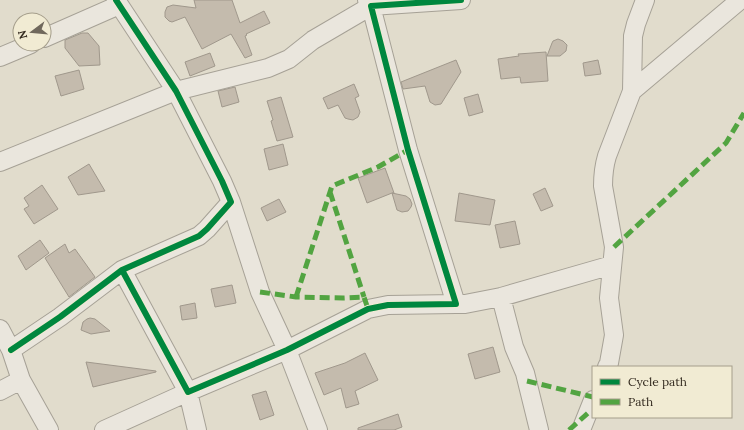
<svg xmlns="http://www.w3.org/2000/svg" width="744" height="430" font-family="Lora,serif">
  <rect width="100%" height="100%" fill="#e1dccc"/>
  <path fill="#c4bbad" stroke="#a0988c" d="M 194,0 L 232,0 L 240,23 L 264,11 L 270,23 L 246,34 L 247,35 L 245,36 L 252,55 L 245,58 L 231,34 L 202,49 L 185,17 L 172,22 L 169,21 L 165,17 L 165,12 L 167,7 L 173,5 L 196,8 Z
    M 82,33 L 88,33 L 99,46 L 100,65 L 79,66 L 65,48 L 65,40 Z
    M 558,39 L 563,41 L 567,45 L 566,51 L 560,56 L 547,56 L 552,43 L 553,41 Z
    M 546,52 L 548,81 L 521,83 L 520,77 L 501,79 L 498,59 L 519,56 L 518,54 Z
    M 210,53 L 215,66 L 190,76 L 185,62 Z
    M 456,60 L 461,72 L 441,104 L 435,105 L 430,102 L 425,86 L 403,89 L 401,82 Z
    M 598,60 L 601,74 L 585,76 L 583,63 Z
    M 79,70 L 84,89 L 61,96 L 55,76 Z
    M 354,84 L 359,96 L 355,98 L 360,112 L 358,117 L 353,120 L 348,119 L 345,118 L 338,105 L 328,109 L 323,98 Z
    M 235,87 L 239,102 L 222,107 L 218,91 Z
    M 478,94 L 483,112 L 469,116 L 464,98 Z
    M 281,97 L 293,137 L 277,141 L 271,121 L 273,120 L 267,101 Z
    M 283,144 L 288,165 L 269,170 L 264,149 Z
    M 89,164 L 105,191 L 78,195 L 68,177 Z
    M 385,168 L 394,193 L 392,193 L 406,196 L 410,199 L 412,204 L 411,207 L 408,211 L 402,212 L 397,210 L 392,193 L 367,203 L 358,178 Z
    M 42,185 L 58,209 L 34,224 L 24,209 L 29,206 L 24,198 Z
    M 545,188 L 553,206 L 541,211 L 533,194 Z
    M 459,193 L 495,200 L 490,225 L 455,221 Z
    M 279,199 L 286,212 L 267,221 L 261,208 Z
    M 515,221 L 520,244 L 500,248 L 495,225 Z
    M 40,240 L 49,253 L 26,270 L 18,256 Z
    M 65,244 L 69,253 L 75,249 L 95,277 L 69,297 L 45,258 Z
    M 232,285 L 236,303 L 215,307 L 211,289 Z
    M 195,303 L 197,318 L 182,320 L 180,306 Z
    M 90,318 L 95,319 L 110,331 L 91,334 L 81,330 L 83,322 L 87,319 Z
    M 493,347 L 500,372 L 475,379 L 468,354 Z
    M 365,353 L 378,380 L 355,391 L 359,404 L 346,408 L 341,388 L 324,395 L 315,373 L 345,363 Z
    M 86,362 L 156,371 L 156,372 L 93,387 Z
    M 266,391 L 274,415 L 260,420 L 252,395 Z
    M 398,414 L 402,427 L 394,430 L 358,430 L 358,428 Z"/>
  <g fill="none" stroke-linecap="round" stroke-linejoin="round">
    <defs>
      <path id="minor" d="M 44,38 L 119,5
        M 0,57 L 31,44
        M 632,91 L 740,0
        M 0,162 L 176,91 L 268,68 L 289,59 L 313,40 L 371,6 L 367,0
        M 231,202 L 260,292 L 287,350 L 318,430
        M 122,270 L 188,392 L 287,350 L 368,309 L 388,305 L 456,304 L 408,150 L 371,6 L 461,0
        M 501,297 L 514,347 L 525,373 L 539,430
        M 456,304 L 465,304 L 501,297 L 612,265
        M 0,329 L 11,350 L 21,380 L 49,430
        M 11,350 L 60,317 L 122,270 L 199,236 L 207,229 L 231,202 L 222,181 L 176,91 L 116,0
        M 607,367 L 609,363 L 614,335 L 609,298 L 614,247 L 603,186 C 603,175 604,166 607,156 L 632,91 L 633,36 L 636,24 L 645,0
        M 0,391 L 21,380
        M 104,430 L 188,392 L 197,430
        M 581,430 L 593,400"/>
    </defs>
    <use href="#minor" stroke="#a6a196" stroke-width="20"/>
    <use href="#minor" stroke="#eae6dd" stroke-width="18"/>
    <path stroke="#52a441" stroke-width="5" stroke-dasharray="10 5" stroke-linecap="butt" d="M 330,192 L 364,297
      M 614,247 L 726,143 L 744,113
      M 260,292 L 296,297 L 343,298 L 364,297 L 368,309
      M 296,297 L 332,186 L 378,167 L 408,150
      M 527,381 L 593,397
      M 569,430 L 588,413"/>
    <defs>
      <path id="cycleway" d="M 122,270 L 188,392 L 287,350 L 368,309 L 388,305 L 456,304 L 408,150 L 371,6 L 461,0
        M 11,350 L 60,317 L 122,270 L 199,236 L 207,229 L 231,202 L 222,181 L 176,91 L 116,0"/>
    </defs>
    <use href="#cycleway" stroke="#f1ebd3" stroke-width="8"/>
    <use href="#cycleway" stroke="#00873e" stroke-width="6"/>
  </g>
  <rect x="592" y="366" width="140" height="52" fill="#f1ebd3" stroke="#a59e8b"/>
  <rect x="600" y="379" width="20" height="6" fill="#00873e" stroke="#a59e8b"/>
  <text x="628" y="386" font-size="12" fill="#332a1f">Cycle path</text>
  <rect x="600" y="399" width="20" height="6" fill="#52a441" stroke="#a59e8b"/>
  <text x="628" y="406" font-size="12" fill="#332a1f">Path</text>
  <g transform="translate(32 32) rotate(254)"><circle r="19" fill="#f1ebd3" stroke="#a59e8b"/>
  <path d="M0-3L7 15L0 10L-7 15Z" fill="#70685c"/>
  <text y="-6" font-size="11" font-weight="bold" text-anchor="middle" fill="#332a1f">N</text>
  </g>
</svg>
